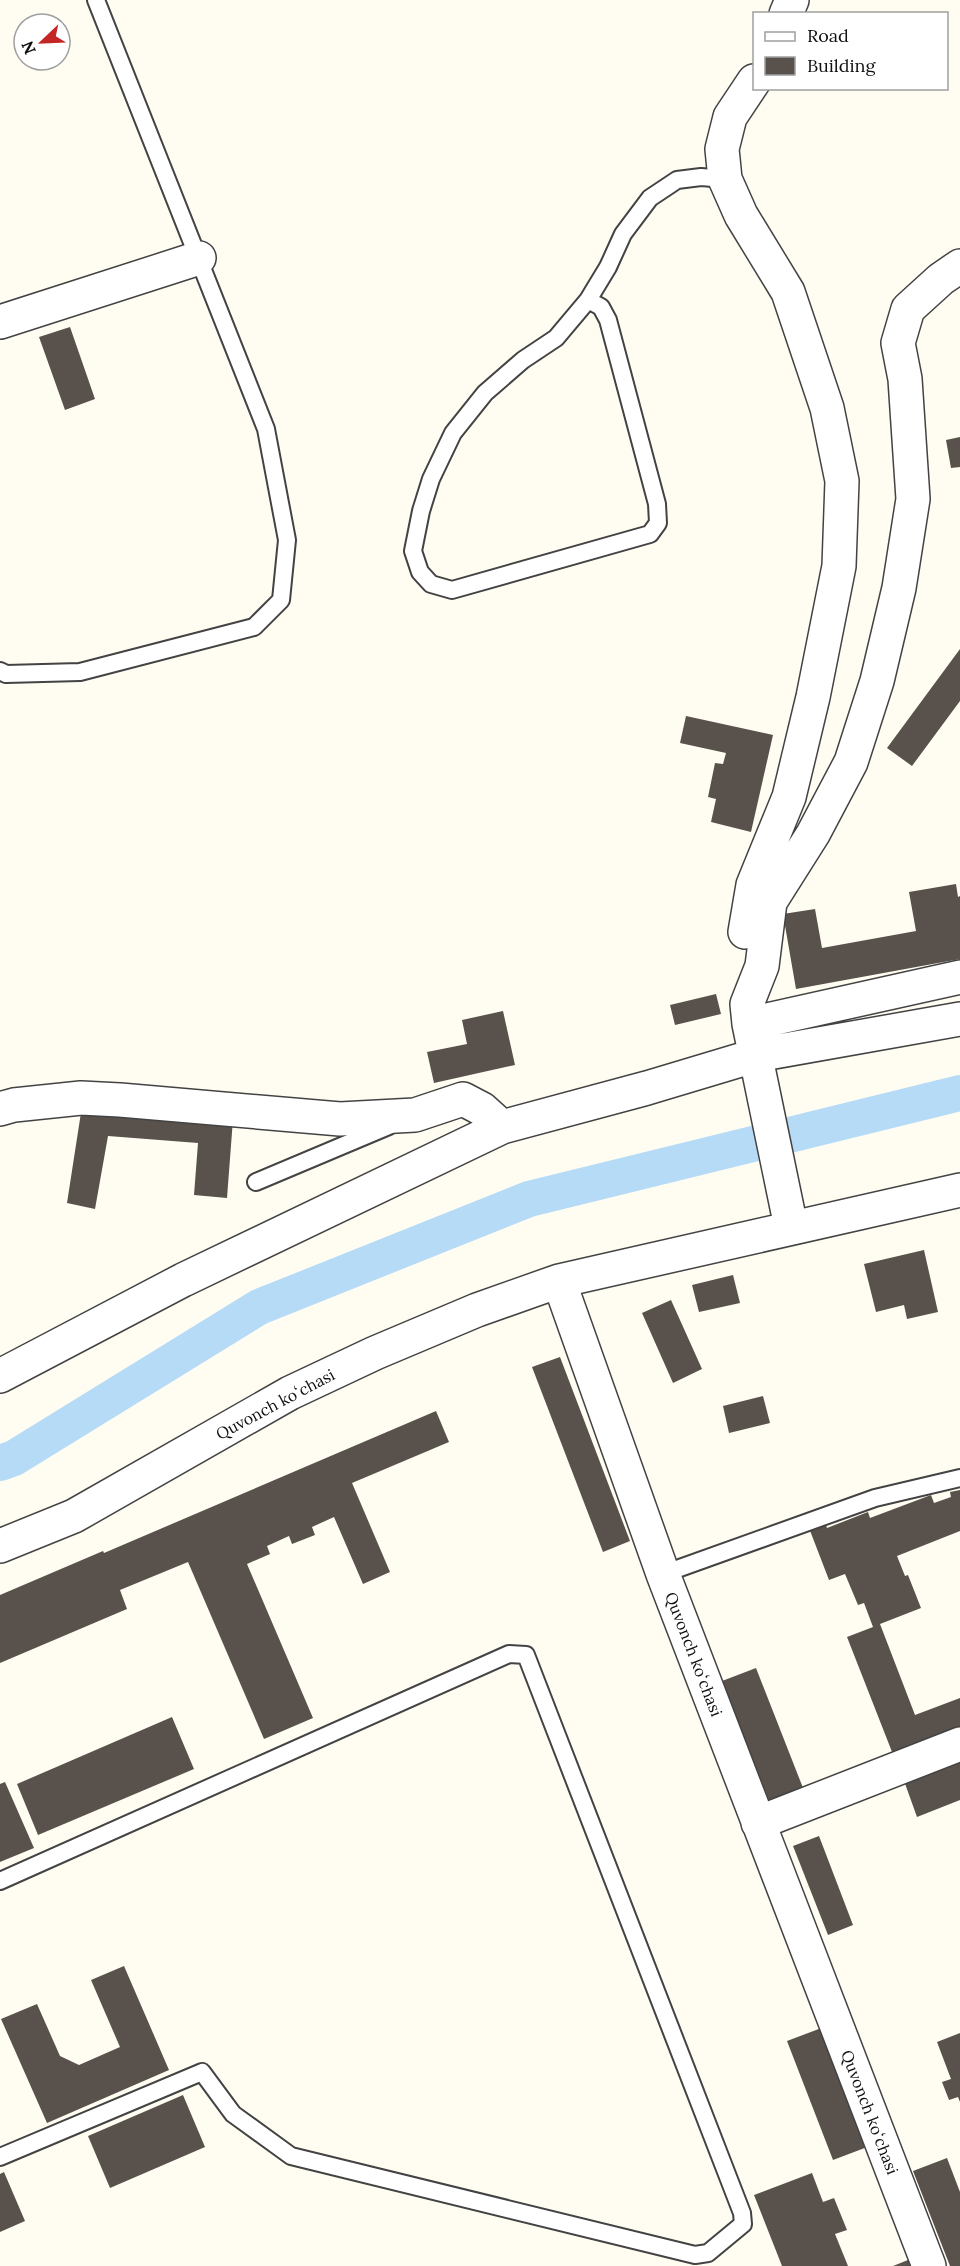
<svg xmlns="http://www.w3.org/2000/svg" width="960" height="2266" font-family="Lora,serif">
  <rect width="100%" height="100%" fill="#fffdf2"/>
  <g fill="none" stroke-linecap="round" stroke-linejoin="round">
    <path stroke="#b6dbf7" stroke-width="36" d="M 0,1463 L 14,1458 L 259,1307 L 529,1199 L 960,1093"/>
  </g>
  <path fill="#59514c" d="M 70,327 L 95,399 L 65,410 L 39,337 Z
    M 960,437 L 960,467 L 951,468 L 946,440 Z
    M 960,649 L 960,701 L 912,766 L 887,748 Z
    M 686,716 L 773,735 L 751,832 L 711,822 L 716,799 L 708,797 L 715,763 L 723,764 L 726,753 L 680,743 Z
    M 956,884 L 958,897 L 960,896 L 960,959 L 796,989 L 783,914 L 815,909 L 822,948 L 916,931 L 909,892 Z
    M 716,994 L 721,1014 L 675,1025 L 670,1005 Z
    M 503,1011 L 515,1065 L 434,1083 L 427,1052 L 467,1044 L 462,1020 Z
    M 82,1106 L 233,1119 L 227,1198 L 194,1195 L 198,1143 L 108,1136 L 95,1209 L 67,1203 Z
    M 924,1250 L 938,1312 L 907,1319 L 904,1305 L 876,1312 L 864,1264 Z
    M 733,1275 L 740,1303 L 699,1312 L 692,1285 Z
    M 671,1300 L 702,1369 L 673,1383 L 642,1313 Z
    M 560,1357 L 630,1541 L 603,1552 L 532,1367 Z
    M 763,1396 L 770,1423 L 729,1433 L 723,1406 Z
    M 436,1411 L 449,1442 L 352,1483 L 390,1572 L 363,1584 L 334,1517 L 312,1527 L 315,1535 L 292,1544 L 289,1536 L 267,1546 L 270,1554 L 247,1564 L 313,1718 L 264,1739 L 188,1562 L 120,1590 L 127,1609 L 0,1663 L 0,1595 L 103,1551 L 104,1553 Z
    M 960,1490 L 960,1531 L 897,1556 L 905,1576 L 908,1575 L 921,1608 L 880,1624 L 915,1715 L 960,1698 L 960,1732 L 894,1757 L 847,1637 L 873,1627 L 864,1603 L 858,1605 L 845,1574 L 829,1580 L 809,1528 L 825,1522 L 827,1528 L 868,1512 L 870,1518 L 931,1495 L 934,1503 L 951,1497 L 950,1492 Z
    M 756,1668 L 805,1793 L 771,1806 L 722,1681 Z
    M 172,1717 L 194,1769 L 38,1835 L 17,1784 Z
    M 960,1756 L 960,1800 L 917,1817 L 903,1778 Z
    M 5,1782 L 34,1848 L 0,1862 L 0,1784 Z
    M 819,1836 L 853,1925 L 828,1935 L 793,1846 Z
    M 124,1966 L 169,2070 L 47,2123 L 1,2019 L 37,2004 L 60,2056 L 79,2065 L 120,2047 L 91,1980 Z
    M 824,2027 L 870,2146 L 833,2160 L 787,2041 Z
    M 960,2033 L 960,2102 L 958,2097 L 949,2100 L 942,2082 L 951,2079 L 937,2042 Z
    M 183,2095 L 205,2147 L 110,2188 L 88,2136 Z
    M 947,2158 L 960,2192 L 960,2266 L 950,2266 L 913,2171 Z
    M 4,2172 L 25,2221 L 0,2232 L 0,2174 Z
    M 812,2173 L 823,2202 L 834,2198 L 847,2230 L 835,2234 L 848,2266 L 782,2266 L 754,2195 Z
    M 913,2258 L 916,2266 L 893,2266 Z"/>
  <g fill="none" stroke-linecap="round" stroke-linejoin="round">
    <defs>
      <path id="service" d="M 588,300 L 601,307 L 608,320 L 657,504 L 658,523 L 650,534 L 452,590 L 431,584 L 420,572 L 413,551 L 421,511 L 431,479 L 453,433 L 485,393 L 523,360 L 556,338 L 588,300 L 608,267 L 623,234 L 650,198 L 677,180 L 701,177 L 725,179
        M 0,671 L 6,674 L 80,672 L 254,627 L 281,600 L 287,540 L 266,429 L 96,0
        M 256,1182 L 389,1126
        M 663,1574 L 875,1498 L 960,1478
        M 0,1881 L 509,1654 L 526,1655 L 742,2213 L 743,2224 L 708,2253 L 695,2255 L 291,2156 L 233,2114 L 202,2072 L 0,2157"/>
      <path id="minor" d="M 786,14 L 792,0
        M 0,322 L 199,258
        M 745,932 L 753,885 L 789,797 L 813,697 L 839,566 L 842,481 L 827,408 L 788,292 L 741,215 L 725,179 L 722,149 L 730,117 L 754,81
        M 749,1024 L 960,977
        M 0,1109 L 14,1105 L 81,1098 L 120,1100 L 340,1119 L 415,1115 L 463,1099 L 482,1109 L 502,1127
        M 791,1227 L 749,1024 L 747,1004 L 762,966 L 770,902 L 813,834 L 851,762 L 877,681 L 899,588 L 913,499 L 905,379 L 898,343 L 908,309 L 941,279 L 960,266
        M 559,1281 L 663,1574 L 929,2266
        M 0,1376 L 183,1280 L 502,1127 L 647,1088 L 757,1055 L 960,1019
        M 0,1546 L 74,1516 L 290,1393 L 375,1353 L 477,1310 L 559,1281 L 960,1190
        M 758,1823 L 960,1744"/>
    </defs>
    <use href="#service" stroke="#434343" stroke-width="20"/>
    <use href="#minor" stroke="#434343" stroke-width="36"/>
    <use href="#service" stroke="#fff" stroke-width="16"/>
    <use href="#minor" stroke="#fff" stroke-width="33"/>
  </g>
  <g text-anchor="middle" stroke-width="6" stroke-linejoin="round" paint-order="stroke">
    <g font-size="16" fill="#101010" stroke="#fff">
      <text transform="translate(275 1404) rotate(-28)" y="6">Quvonch koʻchasi</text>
      <text transform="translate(694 1654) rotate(69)" y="6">Quvonch koʻchasi</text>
      <text transform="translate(870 2112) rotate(69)" y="6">Quvonch koʻchasi</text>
    </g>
  </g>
  <rect x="753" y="12" width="195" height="78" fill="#ffffff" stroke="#9f9f9f" stroke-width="1.5"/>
  <rect x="765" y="32" width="30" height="9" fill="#ffffff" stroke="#9f9f9f" stroke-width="1.5"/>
  <text x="807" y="42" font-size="18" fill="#101010">Road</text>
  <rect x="765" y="57" width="30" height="18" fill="#59514c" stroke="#9f9f9f" stroke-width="1.5"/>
  <text x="807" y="72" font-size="18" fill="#101010">Building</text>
  <g transform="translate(42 42) rotate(247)"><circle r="28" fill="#ffffff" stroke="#9f9f9f" stroke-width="1.5"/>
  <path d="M0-4.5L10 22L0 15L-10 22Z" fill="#c32624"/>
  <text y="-9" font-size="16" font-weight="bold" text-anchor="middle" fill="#101010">N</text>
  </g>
</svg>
